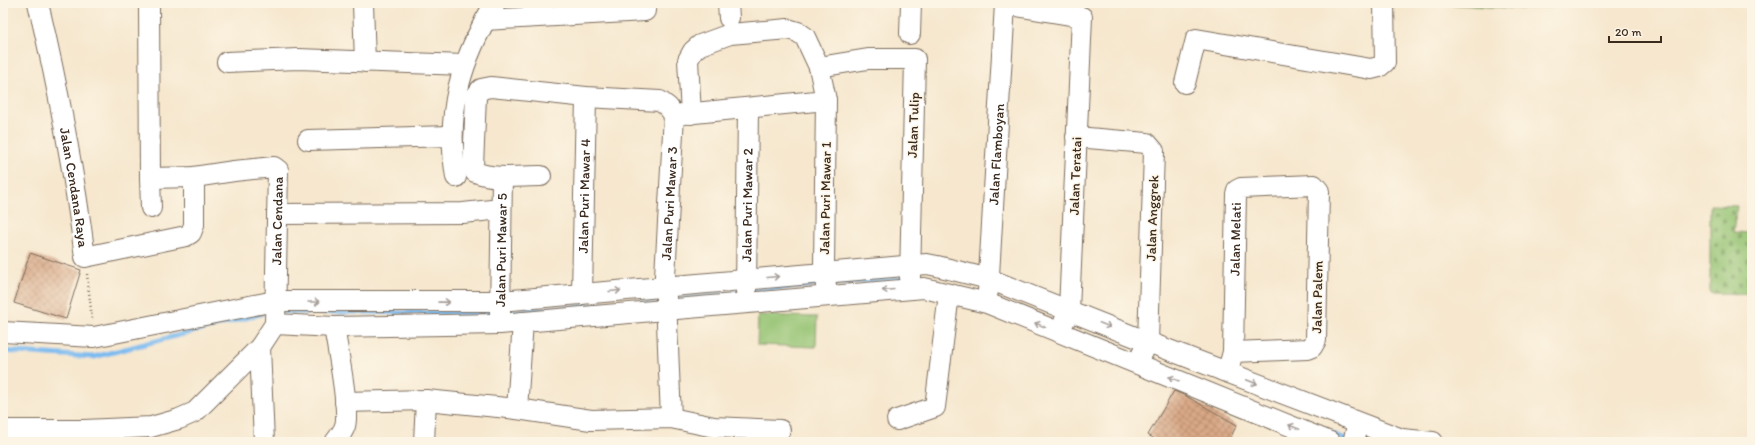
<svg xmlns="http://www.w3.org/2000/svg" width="1755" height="445" font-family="Itim,sans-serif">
  <defs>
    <pattern id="grass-tufts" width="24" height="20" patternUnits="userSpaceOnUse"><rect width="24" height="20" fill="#94c372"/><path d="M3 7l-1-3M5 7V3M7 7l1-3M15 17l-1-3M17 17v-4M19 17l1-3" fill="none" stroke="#7a9f5d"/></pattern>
    <pattern id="cemetery-stones" width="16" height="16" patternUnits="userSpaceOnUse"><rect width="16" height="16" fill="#94c372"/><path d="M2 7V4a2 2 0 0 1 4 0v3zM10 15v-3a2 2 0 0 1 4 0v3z" fill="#7a9f5d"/></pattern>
    <pattern id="building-cross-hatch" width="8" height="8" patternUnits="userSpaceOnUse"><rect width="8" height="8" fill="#d9a886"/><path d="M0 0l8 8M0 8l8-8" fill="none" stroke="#b1896d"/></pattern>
  </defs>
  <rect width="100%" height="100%" fill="#fcf5e5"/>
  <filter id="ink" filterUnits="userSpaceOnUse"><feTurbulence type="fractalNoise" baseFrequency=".025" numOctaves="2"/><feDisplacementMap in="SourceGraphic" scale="8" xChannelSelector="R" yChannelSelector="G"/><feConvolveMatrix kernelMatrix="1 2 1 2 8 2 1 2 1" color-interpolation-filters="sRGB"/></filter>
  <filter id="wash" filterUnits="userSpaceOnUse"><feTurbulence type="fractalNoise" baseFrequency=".012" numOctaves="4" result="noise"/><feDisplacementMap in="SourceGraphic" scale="16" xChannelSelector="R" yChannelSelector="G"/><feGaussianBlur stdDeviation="0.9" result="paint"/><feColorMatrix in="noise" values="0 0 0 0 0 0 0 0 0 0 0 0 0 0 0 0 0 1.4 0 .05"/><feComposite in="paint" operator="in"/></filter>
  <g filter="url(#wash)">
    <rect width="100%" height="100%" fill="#f6e7ce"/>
    <path fill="url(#grass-tufts)" stroke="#687648" d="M 1426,3 L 1590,3 L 1524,9 Z"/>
    <path fill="url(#cemetery-stones)" stroke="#687648" d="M 1710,205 L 1737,206 L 1733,232 L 1752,233 L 1752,294 L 1710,293 Z"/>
    <path fill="#94c372" stroke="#687648" d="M 758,315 L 817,317 L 816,347 L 757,345 Z"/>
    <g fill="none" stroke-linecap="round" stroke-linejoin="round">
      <path stroke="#7cbbf0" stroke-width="5" d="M 830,284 L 906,278
        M 750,291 L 822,284
        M 671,299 L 742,292
        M 279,312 L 495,313
        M 503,312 L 663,300
        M 3,351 L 94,357 L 261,314
        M 1333,434 L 1349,441"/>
    </g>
    <g id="blocks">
      <path fill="url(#building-cross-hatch)" d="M 30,253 L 81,270 L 66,319 L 14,303 Z
        M 1174,391 L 1186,396 L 1237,425 L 1228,442 L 1160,442 L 1148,435 Z"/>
    </g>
  </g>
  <g filter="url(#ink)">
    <use href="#blocks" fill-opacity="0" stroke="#7c6c5c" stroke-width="1"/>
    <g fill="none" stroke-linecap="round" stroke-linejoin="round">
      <defs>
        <g id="minor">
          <path id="s1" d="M 38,3 C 58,87 74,171 85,257 L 186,236 L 191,233 L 194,225 L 194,177"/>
          <path d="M 149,3 L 150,178 L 151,208"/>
          <path d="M 363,3 L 365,62"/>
          <path d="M 728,3 L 729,18"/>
          <path d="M 485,20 L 645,11 L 645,3"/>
          <path d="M 910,34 L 911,3"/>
          <path d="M 227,62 L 298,59 L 464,65"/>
          <path d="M 819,67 L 868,59 L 915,59 L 910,278"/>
          <path d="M 1185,83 L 1196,39 L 1371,69 L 1379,67 L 1385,62 L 1384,3"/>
          <path d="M 691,114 L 688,60 L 693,51 L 700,45 L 730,34 L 788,29 L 798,32 L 805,37 L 819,67 L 826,100 L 824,266 L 826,286"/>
          <path d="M 1076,137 L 1147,143 L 1154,151 L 1148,342 L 1142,354"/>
          <path d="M 308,140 L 451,136"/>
          <path d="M 541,176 C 520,176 495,180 475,172 L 473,166 L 476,96 L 481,89 L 491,87 L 586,97 L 660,101 L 668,107 L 674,115 L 826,100"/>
          <path d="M 456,177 C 445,111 461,60 495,3"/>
          <path d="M 277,214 L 463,213 L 501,209"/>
          <path id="s2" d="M 746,292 L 748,108"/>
          <path id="s3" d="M 988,292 L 1005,4 L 1082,17 L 1069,310 L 1064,322"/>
          <path id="s4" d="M 582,294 L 586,97"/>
          <path id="s5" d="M 500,315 L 502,177"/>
          <path d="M 275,324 L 334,327 L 500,324 L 924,288 L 987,303 L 1330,442"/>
          <path d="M 334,327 C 337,347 350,409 345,426 C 343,432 339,437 335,442"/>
          <path d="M 3,332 L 94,337 L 275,301 L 500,301 L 927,264 L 937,266 L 989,279 L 1148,342 L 1402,439 L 1433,442"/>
          <path d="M 260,347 L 264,442"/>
          <path id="s6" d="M 1223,371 L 1230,363 L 1233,352 L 1236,194 L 1237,190 L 1241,188 L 1314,185 L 1319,191 L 1316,340 L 1312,347 L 1307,349 L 1233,352"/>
          <path d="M 345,402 L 426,400 L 517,409 L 591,420 L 671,418 L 714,427 L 780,430"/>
          <path d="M 517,409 L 523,322"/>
          <path id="s7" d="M 671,418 L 665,276 L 674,115"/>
          <path d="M 897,420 L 935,407 L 949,294"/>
          <path id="s8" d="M 3,430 L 84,430 L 151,427 L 179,419 L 195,412 L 260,347 L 275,324 L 278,170 L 274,167 L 234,171 L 194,177 L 150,178"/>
          <path d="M 424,442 L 426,400"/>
          <path d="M 1353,442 L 1358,423"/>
        </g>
      </defs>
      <use href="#minor" stroke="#7c6c5c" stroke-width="22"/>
      <path stroke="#7c6c5c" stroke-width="2.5" stroke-dasharray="1 3" stroke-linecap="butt" d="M 87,274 L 92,319"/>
      <use href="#minor" stroke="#fff" stroke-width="20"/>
    </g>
    <defs><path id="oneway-shaft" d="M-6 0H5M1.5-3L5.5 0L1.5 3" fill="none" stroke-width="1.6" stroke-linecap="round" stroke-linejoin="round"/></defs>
    <g stroke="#a79f9a">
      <use href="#oneway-shaft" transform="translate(773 277) rotate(-5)"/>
      <use href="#oneway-shaft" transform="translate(888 290) rotate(175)"/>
      <use href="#oneway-shaft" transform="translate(615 291) rotate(-5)"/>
      <use href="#oneway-shaft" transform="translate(314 302)"/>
      <use href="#oneway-shaft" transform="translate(444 302) rotate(-1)"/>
      <use href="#oneway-shaft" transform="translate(1040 325) rotate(-158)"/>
      <use href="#oneway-shaft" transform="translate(1105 325) rotate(22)"/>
      <use href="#oneway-shaft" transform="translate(1174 379) rotate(-158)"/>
      <use href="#oneway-shaft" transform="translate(1252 382) rotate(21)"/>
      <use href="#oneway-shaft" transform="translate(1294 427) rotate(-158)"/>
    </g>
  </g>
  <g text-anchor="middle" stroke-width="3" stroke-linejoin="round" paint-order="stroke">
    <g font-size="14" fill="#3b2a1e" stroke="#fcf5e5">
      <text transform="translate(913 125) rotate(-88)" y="5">Jalan Tulip</text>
      <text dy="5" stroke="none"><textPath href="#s3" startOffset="138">Jalan Flamboyan</textPath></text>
      <text transform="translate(1075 176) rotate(-88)" y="5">Jalan Teratai</text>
      <text dy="5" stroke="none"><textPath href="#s1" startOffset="188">Jalan Cendana Raya</textPath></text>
      <text dy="5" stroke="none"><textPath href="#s4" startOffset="98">Jalan Puri Mawar 4</textPath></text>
      <text transform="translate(825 198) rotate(-89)" y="5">Jalan Puri Mawar 1</text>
      <text dy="5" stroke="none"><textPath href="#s7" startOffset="215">Jalan Puri Mawar 3</textPath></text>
      <text dy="5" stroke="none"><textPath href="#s2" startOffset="87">Jalan Puri Mawar 2</textPath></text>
      <text transform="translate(1152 218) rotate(-88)" y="5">Jalan Anggrek</text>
      <text dy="5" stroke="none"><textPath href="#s8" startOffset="417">Jalan Cendana</textPath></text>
      <text dy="5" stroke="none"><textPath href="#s6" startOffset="135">Jalan Melati</textPath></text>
      <text dy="5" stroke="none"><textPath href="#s5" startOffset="65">Jalan Puri Mawar 5</textPath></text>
      <text transform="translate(1317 297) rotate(-89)" y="5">Jalan Palem</text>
    </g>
  </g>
  <rect width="1755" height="445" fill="none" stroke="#fcf5e5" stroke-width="16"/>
  <path d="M1609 36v6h52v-6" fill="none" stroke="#3b2a1e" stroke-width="2"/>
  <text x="1615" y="36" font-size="12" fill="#3b2a1e" stroke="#fcf5e5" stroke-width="3" paint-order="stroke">20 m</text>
</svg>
